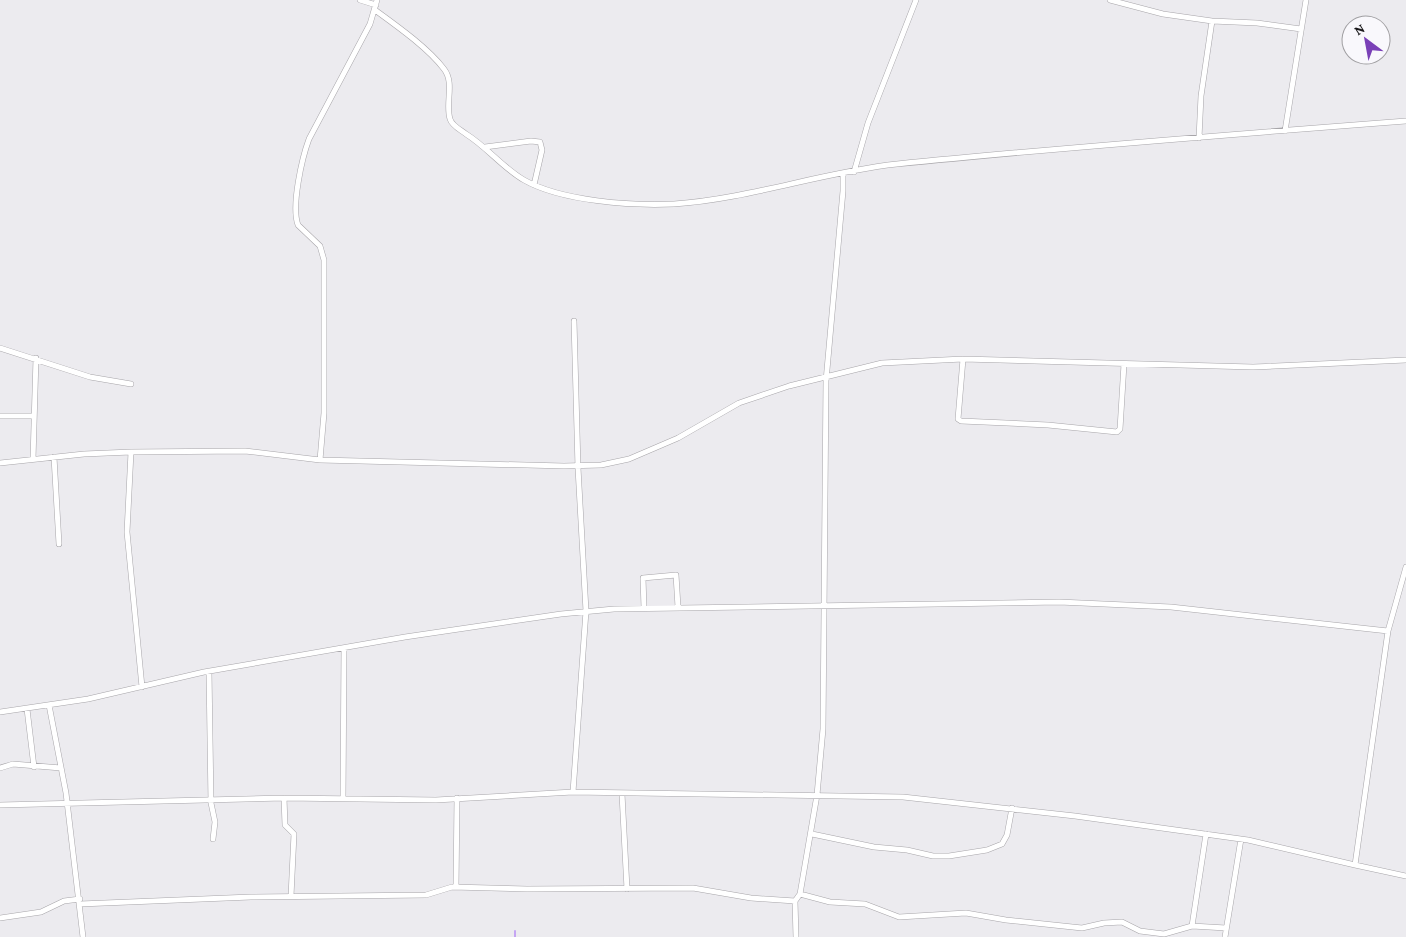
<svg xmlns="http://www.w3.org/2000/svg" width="1406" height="937" font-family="'Crimson Pro',serif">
  <rect width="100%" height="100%" fill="#ecebef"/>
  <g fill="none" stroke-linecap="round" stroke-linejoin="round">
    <path stroke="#c5a5f3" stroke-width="2" d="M 515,937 L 515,931"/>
    <defs>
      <path id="minor" d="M 360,0 L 376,5
        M 1110,0 L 1163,14 L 1212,21 L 1201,96 L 1199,138
        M 375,10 C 397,26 428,48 444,69 C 455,83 445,103 450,119 C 452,126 461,130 466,134 C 487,147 503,168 524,180 C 561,201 631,206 674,204 C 749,199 822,172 897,164 C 1066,147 1236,134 1406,121
        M 1212,21 L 1257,23 L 1301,29
        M 1285,131 L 1306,0
        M 485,147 L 531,141 L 540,142 L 542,150 L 534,185
        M 854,172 L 868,123 L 916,0
        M 0,348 L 90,377 L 131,384
        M 963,359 L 958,419 L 961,421 L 1048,425 L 1117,432 L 1120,429 L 1124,364
        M 0,416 L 33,416
        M 54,457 L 59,544
        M 33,459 L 36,358
        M 320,460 L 564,466 L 601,465 L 629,459 L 678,438 L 739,403 L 789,386 L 882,363 L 963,359 L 1253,367 L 1406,360
        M 0,463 L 84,454 L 131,452
        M 1406,567 L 1388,631 L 1355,865 L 1406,876
        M 644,608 L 643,578 L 676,575 L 678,607
        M 209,672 L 211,803 L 215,822 L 213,839
        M 142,687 L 127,532 L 131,452 L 245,451 L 320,460 L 324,413 L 324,260 L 320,246 L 298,225 C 291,206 302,158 309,139 L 370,24 L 377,0
        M 49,705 L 66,793 L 83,937
        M 27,709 L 34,767
        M 0,712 L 88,699 L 204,672 L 405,637 L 561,614 L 614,609 L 1059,602 L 1171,607 L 1388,631
        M 0,768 L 13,764 L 61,768
        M 573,792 L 586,611 L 578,468 L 574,321
        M 622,794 L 627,889
        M 284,798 L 285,825 L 294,834 L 291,896
        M 343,799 L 344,648
        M 0,805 L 284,798 L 436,800 L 573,792 L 903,797 L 1075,816 L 1248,840 L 1355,865
        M 812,834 L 874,847 L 907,850 L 933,856 L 949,856 L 987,850 L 1002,844 L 1007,835 L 1012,808
        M 456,887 L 457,798
        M 800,894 L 830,902 L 865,904 L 899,917 L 966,913 L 1006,920 L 1082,928 L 1104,923 L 1122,922 L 1140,931 L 1164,934 L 1192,926 L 1206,834
        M 80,904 L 251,897 L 426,895 L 452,887 L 527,889 L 693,888 L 751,898 L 795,901
        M 0,918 L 41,912 L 64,901 L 80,899
        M 1192,926 L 1226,928
        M 796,937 L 795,901 L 800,894 L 817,795 L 823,729 L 826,381 L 843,191 L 843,174
        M 1225,937 L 1241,839"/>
    </defs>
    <use href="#minor" stroke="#a7a5a9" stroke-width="6"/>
    <use href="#minor" stroke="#fff" stroke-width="5"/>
  </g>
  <g transform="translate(1366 40) rotate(328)"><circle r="24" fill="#f9f8fc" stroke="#a09fa2"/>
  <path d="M0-4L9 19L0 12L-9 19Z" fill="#7a40b7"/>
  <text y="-8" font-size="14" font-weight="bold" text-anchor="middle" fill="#1a191b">N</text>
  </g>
</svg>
